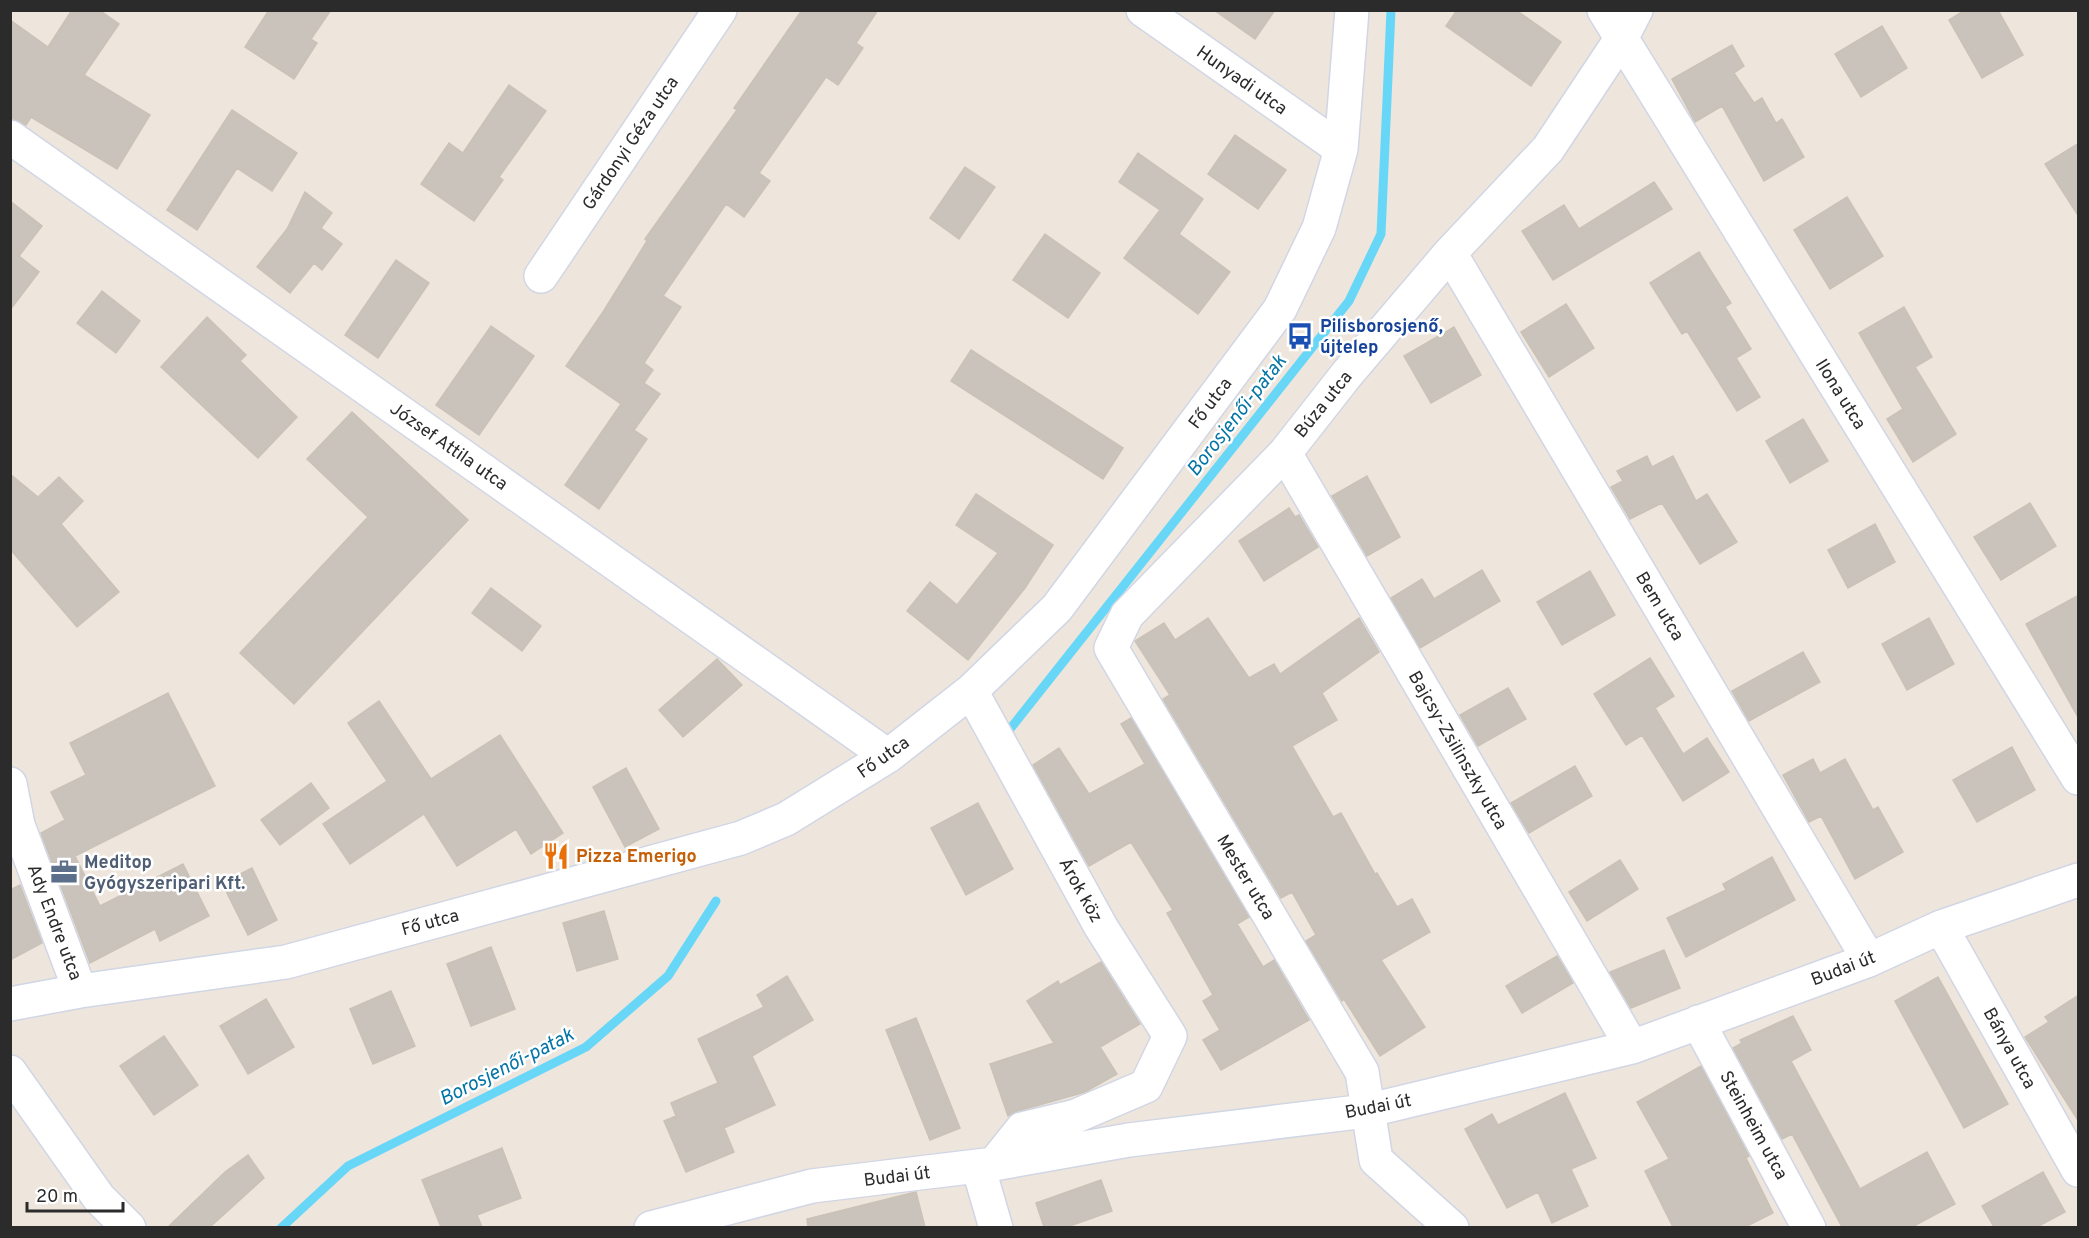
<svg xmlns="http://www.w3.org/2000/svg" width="2089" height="1238" font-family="Overpass,sans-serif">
  <rect width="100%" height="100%" fill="#eee6dc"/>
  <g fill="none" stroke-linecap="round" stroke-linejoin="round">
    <path stroke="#68d7f7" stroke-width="9" d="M 1010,729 L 1349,301 L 1381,234 L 1391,10
      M 281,1228 L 348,1166 L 586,1047 L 668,976 L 716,901"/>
  </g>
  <path fill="#c9c3bc" stroke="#cac2b6" stroke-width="1.5" d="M 72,10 L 99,10 L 119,24 L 84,75 L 150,115 L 117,169 L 31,117 L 26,125 L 10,118 L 10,20 L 48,47 Z
    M 269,10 L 331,10 L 311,39 L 317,43 L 294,79 L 245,47 Z
    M 802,10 L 878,10 L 856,43 L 863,48 L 838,85 L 826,77 L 759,173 L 770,181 L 744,217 L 726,204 L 663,296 L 681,307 L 644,363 L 653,370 L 644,383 L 660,394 L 634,430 L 647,439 L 599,509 L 565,485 L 621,404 L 566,366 L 603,312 L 647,241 L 645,239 L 737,110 L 734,108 Z
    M 1214,10 L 1275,10 L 1255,39 Z
    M 1457,10 L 1516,10 L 1561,42 L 1531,86 L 1446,26 Z
    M 1965,10 L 1998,10 L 2023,55 L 1982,78 L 1949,20 Z
    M 1882,26 L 1907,68 L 1861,97 L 1835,54 Z
    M 1732,45 L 1744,66 L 1734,73 L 1754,103 L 1762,98 L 1776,123 L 1782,119 L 1804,157 L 1764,181 L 1722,106 L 1695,122 L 1672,79 Z
    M 509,85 L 546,111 L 499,177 L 503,180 L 474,221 L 421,184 L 449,143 L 463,153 Z
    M 232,110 L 297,153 L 272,191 L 237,168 L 197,230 L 167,210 Z
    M 1235,135 L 1286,170 L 1258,209 L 1208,174 Z
    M 2079,143 L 2079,217 L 2045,164 Z
    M 1138,153 L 1203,199 L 1179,234 L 1230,272 L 1198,314 L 1124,258 L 1160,210 L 1119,182 Z
    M 965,167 L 995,187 L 959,239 L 930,218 Z
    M 1654,182 L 1672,209 L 1553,280 L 1522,231 L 1564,205 L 1579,229 Z
    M 305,192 L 332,213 L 321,228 L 342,244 L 322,270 L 314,263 L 290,293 L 257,267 L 287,229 Z
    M 1847,197 L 1883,256 L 1830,289 L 1794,230 Z
    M 10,201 L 42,226 L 19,256 L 39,272 L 10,310 Z
    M 1045,234 L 1100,273 L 1068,318 L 1013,280 Z
    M 1699,252 L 1731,303 L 1725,307 L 1751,349 L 1736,358 L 1760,397 L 1737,411 L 1687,331 L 1682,334 L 1650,283 Z
    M 396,260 L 429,283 L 378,358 L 345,335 Z
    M 102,291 L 140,321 L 116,353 L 77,323 Z
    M 1566,304 L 1594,348 L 1549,377 L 1521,332 Z
    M 1904,307 L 1932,357 L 1915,367 L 1956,434 L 1913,462 L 1887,419 L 1903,409 L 1859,333 Z
    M 207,317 L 246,355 L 240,361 L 297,417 L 258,458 L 161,367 Z
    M 491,326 L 534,356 L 479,435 L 436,405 Z
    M 1454,327 L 1481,375 L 1431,403 L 1404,356 Z
    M 971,350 L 1123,448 L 1103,479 L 951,381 Z
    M 352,412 L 468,520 L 294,704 L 240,653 L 368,517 L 307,459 Z
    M 1803,419 L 1828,461 L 1790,483 L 1766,441 Z
    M 1647,456 L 1652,467 L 1673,456 L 1696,501 L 1707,494 L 1737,542 L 1700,564 L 1662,503 L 1630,519 L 1611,487 L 1623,481 L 1617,471 Z
    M 10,474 L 38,497 L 59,477 L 83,501 L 61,524 L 119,592 L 77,627 L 10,549 Z
    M 1367,476 L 1400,537 L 1367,556 L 1332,496 Z
    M 976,494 L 1053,545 L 1025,588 L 968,660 L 907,611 L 930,582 L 957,605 L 998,553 L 956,525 Z
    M 2030,503 L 2056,546 L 2001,580 L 1974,537 Z
    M 1289,508 L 1295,517 L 1299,515 L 1318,547 L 1264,581 L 1239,541 Z
    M 1875,524 L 1895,562 L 1848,588 L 1828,550 Z
    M 1482,570 L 1500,601 L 1420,648 L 1391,598 L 1422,579 L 1434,599 Z
    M 1590,571 L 1615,615 L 1562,645 L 1537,602 Z
    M 491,588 L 541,626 L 522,651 L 472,613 Z
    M 2079,595 L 2079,719 L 2026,624 Z
    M 1208,618 L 1249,678 L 1274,664 L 1280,674 L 1359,618 L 1379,652 L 1322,693 L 1337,720 L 1292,746 L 1333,817 L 1341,813 L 1375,874 L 1377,873 L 1397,907 L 1412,899 L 1430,932 L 1381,960 L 1425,1027 L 1380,1056 L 1344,999 L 1342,1001 L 1306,941 L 1316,935 L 1292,892 L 1281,898 L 1163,699 L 1170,695 L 1135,641 L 1164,623 L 1175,640 Z
    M 1929,618 L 1954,664 L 1907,690 L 1882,644 Z
    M 1803,652 L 1820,682 L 1749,721 L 1732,691 Z
    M 1650,658 L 1674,696 L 1655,708 L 1683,754 L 1707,738 L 1729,772 L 1683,801 L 1642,735 L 1626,745 L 1594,694 Z
    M 717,659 L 742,685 L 683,737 L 659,710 Z
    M 1508,688 L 1526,719 L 1478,746 L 1460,715 Z
    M 168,693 L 215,786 L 75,856 L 100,906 L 183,864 L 209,916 L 160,941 L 155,929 L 90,963 L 41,833 L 65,820 L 51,792 L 86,775 L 70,743 Z
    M 379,701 L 431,779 L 500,735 L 563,833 L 531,854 L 516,829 L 457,866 L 424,814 L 350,864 L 323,824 L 387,781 L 348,723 Z
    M 1131,718 L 1249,917 L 1237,924 L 1263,967 L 1274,960 L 1309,1020 L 1221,1070 L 1203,1040 L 1220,1030 L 1203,1001 L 1213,995 L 1167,913 L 1173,910 L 1131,842 L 1089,866 L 1033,765 L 1059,748 L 1089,794 L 1145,764 L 1121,724 Z
    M 2012,747 L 2035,790 L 1977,822 L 1953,780 Z
    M 1813,759 L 1820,773 L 1845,759 L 1873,810 L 1878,807 L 1903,852 L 1855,879 L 1821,816 L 1809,822 L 1783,775 Z
    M 1575,766 L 1592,796 L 1529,833 L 1511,803 Z
    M 626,768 L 659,829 L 625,847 L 593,787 Z
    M 311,783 L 329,808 L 280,845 L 261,820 Z
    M 978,803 L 1013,869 L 966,895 L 931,828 Z
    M 1772,857 L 1795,900 L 1686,957 L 1667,918 L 1726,890 L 1723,884 Z
    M 1620,860 L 1638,889 L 1587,921 L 1569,892 Z
    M 252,868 L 277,920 L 248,935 L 222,883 Z
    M 20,885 L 42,943 L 10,960 L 10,890 Z
    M 604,911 L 618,959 L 577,971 L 563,923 Z
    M 491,947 L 515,1009 L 471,1026 L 447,964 Z
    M 1664,950 L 1680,988 L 1631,1008 L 1610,972 Z
    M 1557,956 L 1573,983 L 1522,1013 L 1506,986 Z
    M 1101,962 L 1140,1024 L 1100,1047 L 1117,1074 L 1085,1092 L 1018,1111 L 1008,1116 L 990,1064 L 1054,1043 L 1027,1001 L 1058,981 L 1060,985 Z
    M 787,976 L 813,1020 L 752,1056 L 775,1105 L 724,1128 L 734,1152 L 686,1172 L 664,1121 L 676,1116 L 671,1103 L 718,1083 L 698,1039 L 764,1007 L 757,995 Z
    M 1938,977 L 2008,1104 L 1964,1128 L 1895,1001 Z
    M 391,991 L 415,1046 L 373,1064 L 350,1009 Z
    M 2079,995 L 2079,1122 L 2025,1037 L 2049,1022 L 2045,1017 Z
    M 266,999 L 294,1047 L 248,1074 L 220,1026 Z
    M 1793,1016 L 1811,1050 L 1791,1061 L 1860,1189 L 1927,1152 L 1955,1204 L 1912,1227 L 1842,1227 L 1792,1134 L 1782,1139 L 1733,1048 L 1742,1043 L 1740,1040 Z
    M 916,1018 L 960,1128 L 930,1140 L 886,1030 Z
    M 164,1036 L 198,1085 L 154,1115 L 120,1066 Z
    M 1701,1066 L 1749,1156 L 1746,1158 L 1773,1213 L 1745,1227 L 1673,1227 L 1645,1171 L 1669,1159 L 1637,1102 Z
    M 1565,1093 L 1596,1158 L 1571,1169 L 1588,1206 L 1552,1223 L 1538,1192 L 1507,1208 L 1465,1129 L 1492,1114 L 1498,1125 Z
    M 502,1148 L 521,1198 L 477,1215 L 482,1227 L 441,1227 L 422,1180 Z
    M 248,1155 L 264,1178 L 210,1227 L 168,1227 L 225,1172 Z
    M 2043,1172 L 2065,1212 L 2037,1227 L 1994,1227 L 1982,1206 Z
    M 1101,1180 L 1112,1211 L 1067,1227 L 1044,1227 L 1036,1203 Z
    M 916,1192 L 925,1227 L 808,1227 L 807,1219 Z"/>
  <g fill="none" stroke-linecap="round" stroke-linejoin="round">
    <defs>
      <path id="minor" d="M 1143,10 L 1341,149
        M 1604,10 L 2078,778
        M 10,137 L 888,756
        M 1450,253 L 1869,960
        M 541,276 L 720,10
        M 1285,453 L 1632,1047
        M 971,691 L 1101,927 L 1170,1036 L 1146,1086 L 1076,1116 L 1022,1129 L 994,1164
        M 10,784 L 18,825 L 80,991
        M 1941,927 L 2078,1170
        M 10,1004 L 80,991 L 286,962 L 741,838 L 786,819 L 888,756 L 971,691 L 1057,608 L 1280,309 L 1319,228 L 1341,149 L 1352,10
        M 1698,1022 L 1809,1228
        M 10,1072 L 99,1198 L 129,1228
        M 978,1166 L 996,1228
        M 651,1228 L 812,1186 L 994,1164 L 1129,1140 L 1366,1111 L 1632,1047 L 1869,960 L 1941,927 L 2078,880
        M 1452,1228 L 1376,1160 L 1362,1072 L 1111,648 L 1127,615 L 1285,453 L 1347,374 L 1450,253 L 1548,149 L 1621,39 L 1636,10"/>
    </defs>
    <use href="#minor" stroke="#d1d6e5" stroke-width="36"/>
    <use href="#minor" stroke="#fff" stroke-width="33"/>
  </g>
  <defs>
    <symbol id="bus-bare" viewBox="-9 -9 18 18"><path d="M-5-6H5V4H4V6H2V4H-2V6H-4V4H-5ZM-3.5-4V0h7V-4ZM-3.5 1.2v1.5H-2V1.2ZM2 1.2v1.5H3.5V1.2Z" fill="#1a4fb4" stroke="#fff" stroke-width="2.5" paint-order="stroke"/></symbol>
    <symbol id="restaurant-bare" viewBox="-9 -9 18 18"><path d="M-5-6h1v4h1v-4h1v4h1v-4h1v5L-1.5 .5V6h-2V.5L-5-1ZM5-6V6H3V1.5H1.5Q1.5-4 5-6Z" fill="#e8710a" stroke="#fff" stroke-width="2.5" paint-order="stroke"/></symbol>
    <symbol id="office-bare" viewBox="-9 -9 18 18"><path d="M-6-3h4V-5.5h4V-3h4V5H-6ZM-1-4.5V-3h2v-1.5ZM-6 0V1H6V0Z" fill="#5c6f8a" stroke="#fff" stroke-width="2.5" paint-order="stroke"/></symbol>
  </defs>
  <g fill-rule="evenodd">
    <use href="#bus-bare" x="1281" y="317" width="38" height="38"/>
    <use href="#restaurant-bare" x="537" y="837" width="38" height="38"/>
    <use href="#office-bare" x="45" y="853" width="38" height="38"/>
  </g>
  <g text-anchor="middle" stroke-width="5" stroke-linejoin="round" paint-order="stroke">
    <g font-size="18" fill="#2b2b2b" stroke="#fff">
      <text transform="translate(1242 80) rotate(35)" y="6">Hunyadi utca</text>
      <text transform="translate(630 143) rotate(-56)" y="6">Gárdonyi Géza utca</text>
      <text transform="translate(1841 394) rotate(58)" y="6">Ilona utca</text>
      <text transform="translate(1210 403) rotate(-53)" y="6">Fő utca</text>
      <text transform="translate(1323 404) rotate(-51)" y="6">Búza utca</text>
      <text transform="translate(449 446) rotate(35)" y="6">József Attila utca</text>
      <text transform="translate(1660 606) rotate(59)" y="6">Bem utca</text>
      <text transform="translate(1458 750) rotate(60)" y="6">Bajcsy-Zsilinszky utca</text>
      <text transform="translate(883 757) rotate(-35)" y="6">Fő utca</text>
      <text transform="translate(1246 877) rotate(59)" y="6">Mester utca</text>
      <text transform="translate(1081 890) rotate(61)" y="6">Árok köz</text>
      <text transform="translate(55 922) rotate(69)" y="6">Ady Endre utca</text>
      <text transform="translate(430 922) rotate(-15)" y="6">Fő utca</text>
      <text transform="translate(1843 968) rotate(-21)" y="6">Budai út</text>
      <text transform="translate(2010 1048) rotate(61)" y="6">Bánya utca</text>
      <text transform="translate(1378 1106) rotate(-11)" y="6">Budai út</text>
      <text transform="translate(1754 1125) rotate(61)" y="6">Steinheim utca</text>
      <text transform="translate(897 1176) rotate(-7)" y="6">Budai út</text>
    </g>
    <g font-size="18" font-weight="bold" fill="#164399" stroke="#fff" text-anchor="start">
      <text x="1320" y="332">Pilisborosjenő,<tspan x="1320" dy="21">újtelep</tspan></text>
    </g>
    <g font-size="18" font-weight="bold" fill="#c56008" stroke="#fff" text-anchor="start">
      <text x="576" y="862">Pizza Emerigo</text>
    </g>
    <g font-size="18" font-weight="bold" fill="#4e5e75" stroke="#fff" text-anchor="start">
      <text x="84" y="868">Meditop<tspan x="84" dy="21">Gyógyszeripari Kft.</tspan></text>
    </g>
    <g font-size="20" font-style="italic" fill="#0475a6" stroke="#fff">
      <text transform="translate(1236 415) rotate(-52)" y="7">Borosjenői-patak</text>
      <text transform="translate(506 1066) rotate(-27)" y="7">Borosjenői-patak</text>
    </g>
  </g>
  <rect width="2089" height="1238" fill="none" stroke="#2b2b2b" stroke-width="24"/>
  <path d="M27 1202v9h96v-9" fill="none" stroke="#2b2b2b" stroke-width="3"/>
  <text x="36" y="1202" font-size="18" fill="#2b2b2b" stroke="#ffffff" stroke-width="4.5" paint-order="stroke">20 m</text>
</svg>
